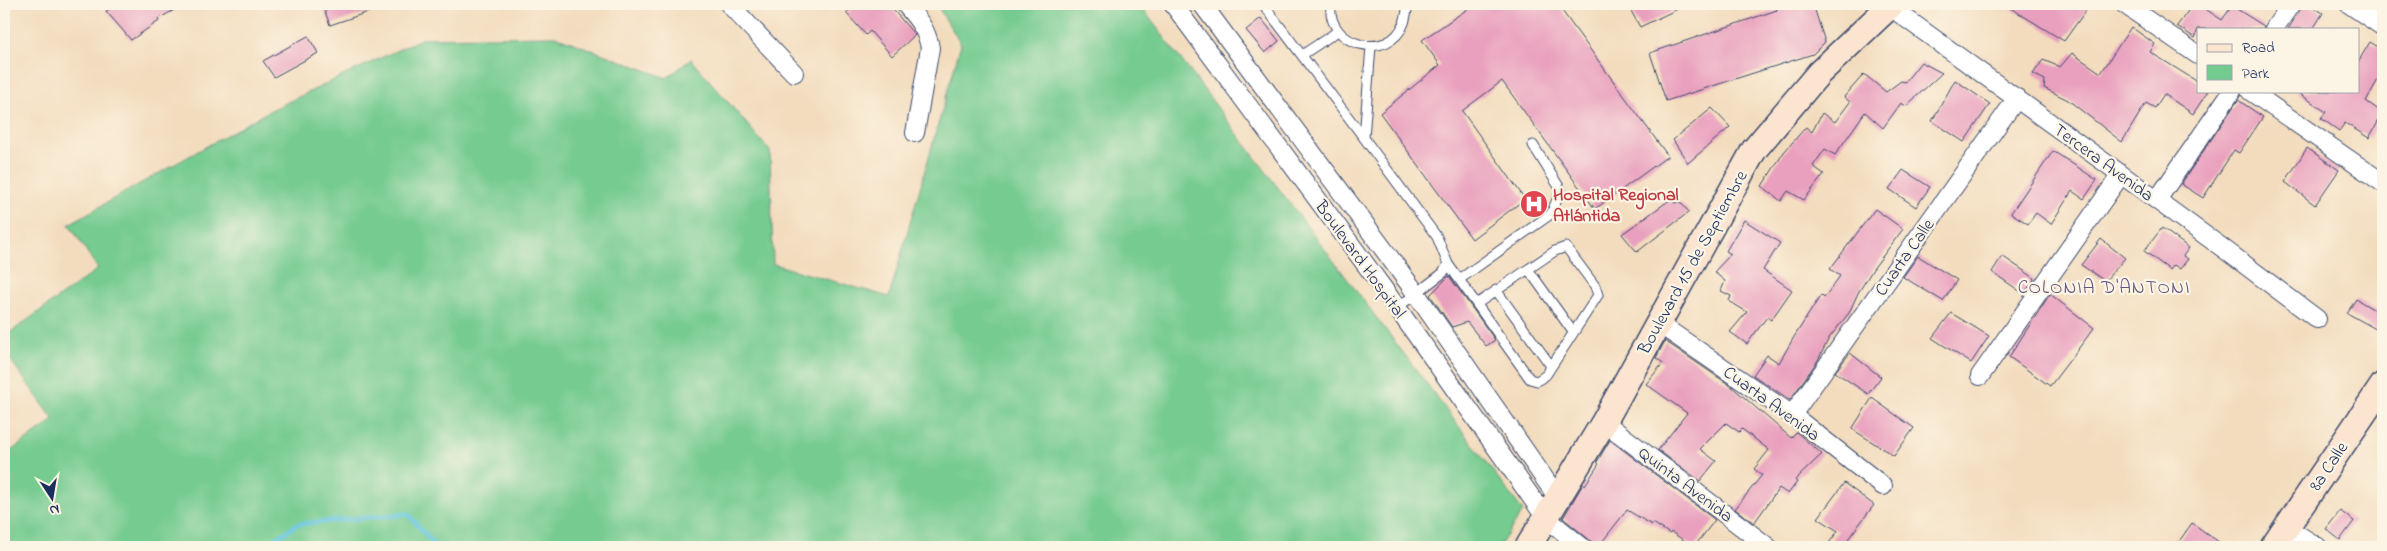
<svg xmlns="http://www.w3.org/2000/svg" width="2387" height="551" font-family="'Indie Flower',sans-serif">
  <rect width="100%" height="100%" fill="#fcf5e5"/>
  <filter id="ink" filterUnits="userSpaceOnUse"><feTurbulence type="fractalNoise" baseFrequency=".02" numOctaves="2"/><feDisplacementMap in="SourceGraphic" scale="10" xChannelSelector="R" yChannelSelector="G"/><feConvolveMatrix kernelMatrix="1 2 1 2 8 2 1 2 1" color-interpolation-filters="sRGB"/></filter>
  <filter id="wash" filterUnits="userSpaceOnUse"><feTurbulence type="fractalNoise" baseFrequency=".0096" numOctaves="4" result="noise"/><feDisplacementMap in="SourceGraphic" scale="20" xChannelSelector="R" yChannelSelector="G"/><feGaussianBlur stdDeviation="1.12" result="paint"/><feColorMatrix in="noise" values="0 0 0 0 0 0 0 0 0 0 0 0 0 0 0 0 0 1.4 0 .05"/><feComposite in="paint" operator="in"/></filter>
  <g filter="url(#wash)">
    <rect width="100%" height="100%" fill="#f3dcbd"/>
    <path fill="#74cb90" stroke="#487d77" d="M 936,4 L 1139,4 L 1523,511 L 1499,547 L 14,547 L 4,540 L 4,456 L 54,420 L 4,351 L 4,337 L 98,269 L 69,224 L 269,111 L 423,38 L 555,36 L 667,78 L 691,59 L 770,151 L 773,264 L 889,297 L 961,44 Z"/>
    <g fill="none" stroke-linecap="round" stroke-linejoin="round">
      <path stroke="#60c5dd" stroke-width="5" d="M 263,547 L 298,524 L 408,514 L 436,547"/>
    </g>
    <g id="blocks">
      <path fill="#e9a0be" d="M 117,4 L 185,4 L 158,19 L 159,21 L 131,40 L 106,11 Z
        M 322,4 L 386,4 L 386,6 L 330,25 Z
        M 857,4 L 888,4 L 915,35 L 892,56 L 870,31 L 866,35 L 846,13 Z
        M 1475,4 L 1557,4 L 1668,156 L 1595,209 L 1502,81 L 1462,111 L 1525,199 L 1472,239 L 1380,113 L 1440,65 L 1422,40 Z
        M 1627,4 L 1688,4 L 1640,27 Z
        M 1787,4 L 1813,4 L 1825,42 L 1813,54 L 1666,101 L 1650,53 L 1777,10 L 1776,7 Z
        M 2004,4 L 2079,4 L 2087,9 L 2064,41 Z
        M 2193,4 L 2198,4 L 2222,20 L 2232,6 L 2264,26 L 2263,29 L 2198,29 L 2195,38 L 2177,26 Z
        M 2304,4 L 2309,4 L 2323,13 L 2313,29 L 2288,29 Z
        M 1261,18 L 1279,41 L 1265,53 L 1246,30 Z
        M 2131,27 L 2155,44 L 2150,52 L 2198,82 L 2198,91 L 2208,91 L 2193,114 L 2164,94 L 2155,108 L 2146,103 L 2122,142 L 2068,100 L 2044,88 L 2045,80 L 2033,74 L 2043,60 L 2060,67 L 2072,53 L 2101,73 Z
        M 308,36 L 318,53 L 274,77 L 263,61 Z
        M 2370,42 L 2383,50 L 2383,71 L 2366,101 L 2383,113 L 2369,138 L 2345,123 L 2339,131 L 2321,118 L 2326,112 L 2296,91 L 2358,91 L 2358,62 Z
        M 1921,62 L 1942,73 L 1906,106 L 1901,103 L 1883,128 L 1865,112 L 1835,155 L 1825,149 L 1813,166 L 1824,174 L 1804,200 L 1788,191 L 1781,201 L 1762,186 L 1784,152 L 1806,127 L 1812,132 L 1822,113 L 1835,122 L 1850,102 L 1844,97 L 1864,74 L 1886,92 L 1901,81 L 1905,82 Z
        M 1955,80 L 1990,104 L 1964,142 L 1932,121 Z
        M 2238,100 L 2263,117 L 2239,153 L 2234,150 L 2203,198 L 2181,184 Z
        M 1712,108 L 1730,127 L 1688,163 L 1673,140 Z
        M 2307,148 L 2339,170 L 2315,205 L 2285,182 Z
        M 2053,151 L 2097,180 L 2084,199 L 2072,191 L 2051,224 L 2036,213 L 2028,224 L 2011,213 Z
        M 1903,170 L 1930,187 L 1916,207 L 1889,189 Z
        M 1671,199 L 1674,203 L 1680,202 L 1689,212 L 1637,252 L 1622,234 Z
        M 1875,209 L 1903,229 L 1873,269 L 1858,293 L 1849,313 L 1829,338 L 1818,360 L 1790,400 L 1753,375 L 1767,355 L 1779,363 L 1794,337 L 1821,295 L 1824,298 L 1840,276 L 1830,269 Z
        M 1744,220 L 1780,243 L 1763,270 L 1792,290 L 1771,320 L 1767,317 L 1747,344 L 1730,332 L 1747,312 L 1729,301 L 1731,296 L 1721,291 L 1725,281 L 1714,272 L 1731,254 L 1726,251 Z
        M 2162,228 L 2189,248 L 2183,256 L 2188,259 L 2180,269 L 2174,265 L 2170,270 L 2144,251 Z
        M 2101,239 L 2125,258 L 2105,281 L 2081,265 Z
        M 1918,256 L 1957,280 L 1943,301 L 1903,277 Z
        M 2002,256 L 2033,277 L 2034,280 L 2024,294 L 1992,272 Z
        M 1449,276 L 1495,340 L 1486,346 L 1467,322 L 1452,327 L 1430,295 Z
        M 2050,294 L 2094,328 L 2050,386 L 2009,357 Z
        M 2356,299 L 2383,315 L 2383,333 L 2347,313 Z
        M 1951,313 L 1989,336 L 1971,363 L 1932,338 Z
        M 1665,341 L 1731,386 L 1791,438 L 1796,432 L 1822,454 L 1795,480 L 1797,482 L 1788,494 L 1779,488 L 1754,523 L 1735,509 L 1762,475 L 1754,469 L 1769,450 L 1742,429 L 1739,432 L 1726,423 L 1700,449 L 1716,461 L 1700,481 L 1658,450 L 1687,413 L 1646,384 L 1663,363 L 1656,358 Z
        M 1850,353 L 1881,377 L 1868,394 L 1835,372 Z
        M 1872,398 L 1914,428 L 1894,456 L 1852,429 Z
        M 1610,440 L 1715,520 L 1694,547 L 1671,532 L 1670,534 L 1653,523 L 1652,525 L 1627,510 L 1598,547 L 1563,518 L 1583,484 L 1585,485 L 1599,464 L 1597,462 Z
        M 1844,483 L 1874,505 L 1848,539 L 1859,547 L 1826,547 L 1838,531 L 1818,518 Z
        M 2340,511 L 2354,521 L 2340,540 L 2326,529 Z
        M 2192,523 L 2226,547 L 2175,547 Z"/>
    </g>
  </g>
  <g filter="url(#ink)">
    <use href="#blocks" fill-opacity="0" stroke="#3b496c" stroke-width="1"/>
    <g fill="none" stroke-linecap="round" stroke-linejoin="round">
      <defs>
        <path id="lane" d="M 1263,4 L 1364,138
          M 1331,4 C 1326,47 1390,62 1404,23 C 1406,17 1407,10 1408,4
          M 1371,46 L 1364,138 L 1437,237 L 1448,264 L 1443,273 L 1397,308
          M 1302,55 L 1338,31
          M 1448,264 L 1530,379 L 1537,381 L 1546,375 L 1598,295 L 1595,286 L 1566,247 L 1555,251 L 1478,303
          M 1528,269 L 1573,332
          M 1460,279 L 1551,214 L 1561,190 L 1533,145
          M 1496,290 L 1551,366"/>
        <path id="street" d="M 729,4 L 794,73
          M 905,4 C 917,18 927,29 930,48 L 915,133
          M 1173,4 L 1383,288 L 1546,518 L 1582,547
          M 1202,4 L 1410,285 L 1558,498
          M 2124,4 L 2198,55
          M 2349,4 L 2383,27
          M 1889,6 L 2224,249 L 2317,319
          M 2274,29 L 2291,4
          M 2250,91 L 2383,183
          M 2157,200 L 2232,91
          M 1658,323 L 1792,415 L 1883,486
          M 1980,376 L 2120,176
          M 1792,415 L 2017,98
          M 1604,422 L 1768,547
          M 2287,528 L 2318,547"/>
        <path id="secondary" d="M 1528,547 L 1604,422 L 1754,150 L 1819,73 L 1892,4
          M 2273,547 L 2383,385"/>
      </defs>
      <use href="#lane" stroke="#3b496c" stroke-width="11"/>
      <use href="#street" stroke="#3b496c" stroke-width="20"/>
      <use href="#secondary" stroke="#3b496c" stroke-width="28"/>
      <use href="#lane" stroke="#fff" stroke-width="9"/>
      <use href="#street" stroke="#fff" stroke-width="18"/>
      <use href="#secondary" stroke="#fce5d0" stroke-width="25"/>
    </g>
  </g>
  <defs>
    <symbol id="hospital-disc" viewBox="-11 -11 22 22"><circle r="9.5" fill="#e0444e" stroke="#fcf5e5"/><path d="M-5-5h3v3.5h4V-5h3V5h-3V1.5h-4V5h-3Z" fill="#fff"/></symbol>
  </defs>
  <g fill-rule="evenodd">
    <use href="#hospital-disc" x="1518" y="188" width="32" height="32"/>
  </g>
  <g text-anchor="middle" stroke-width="4.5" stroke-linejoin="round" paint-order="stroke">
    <g font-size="18" fill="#1b2f5e" stroke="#fcf5e5">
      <text transform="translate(2104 162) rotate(36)" y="6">Tercera Avenida</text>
      <text transform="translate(1904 257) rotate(-55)" y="6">Cuarta Calle</text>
      <text transform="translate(1361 259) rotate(54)" y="6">Boulevard Hospital</text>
      <text transform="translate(1692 262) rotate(-61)" y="6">Boulevard 15 de Septiembre</text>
      <text transform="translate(1772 403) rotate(36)" y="6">Cuarta Avenida</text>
      <text transform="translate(2328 466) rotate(-56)" y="6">8a Calle</text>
      <text transform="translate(1686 484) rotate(37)" y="6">Quinta Avenida</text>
    </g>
    <g font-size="18" font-weight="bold" fill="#be3a42" stroke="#fcf5e5" text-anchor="start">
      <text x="1553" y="200">Hospital Regional<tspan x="1553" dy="21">Atlántida</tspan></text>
    </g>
    <g font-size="19" letter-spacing="1" fill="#635780" stroke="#fcf5e5">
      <text x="2104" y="293">COLONIA D'ANTONI</text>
    </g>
  </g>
  <rect width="2387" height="551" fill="none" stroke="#fcf5e5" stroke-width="20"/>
  <rect x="2197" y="28" width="162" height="65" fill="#fcf5e5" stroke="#a2a6af"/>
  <rect x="2207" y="44" width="25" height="8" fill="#fce5d0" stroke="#a2a6af"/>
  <text x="2242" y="52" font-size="15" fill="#1b2f5e">Road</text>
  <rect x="2207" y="65" width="25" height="15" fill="#74cb90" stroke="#a2a6af"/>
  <text x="2242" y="78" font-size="15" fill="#1b2f5e">Park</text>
  <g transform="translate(52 498) rotate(168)" stroke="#fcf5e5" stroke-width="4" paint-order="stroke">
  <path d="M0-4L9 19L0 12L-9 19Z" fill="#1b2f5e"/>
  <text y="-8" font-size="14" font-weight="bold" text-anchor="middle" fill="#1b2f5e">N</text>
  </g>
</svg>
